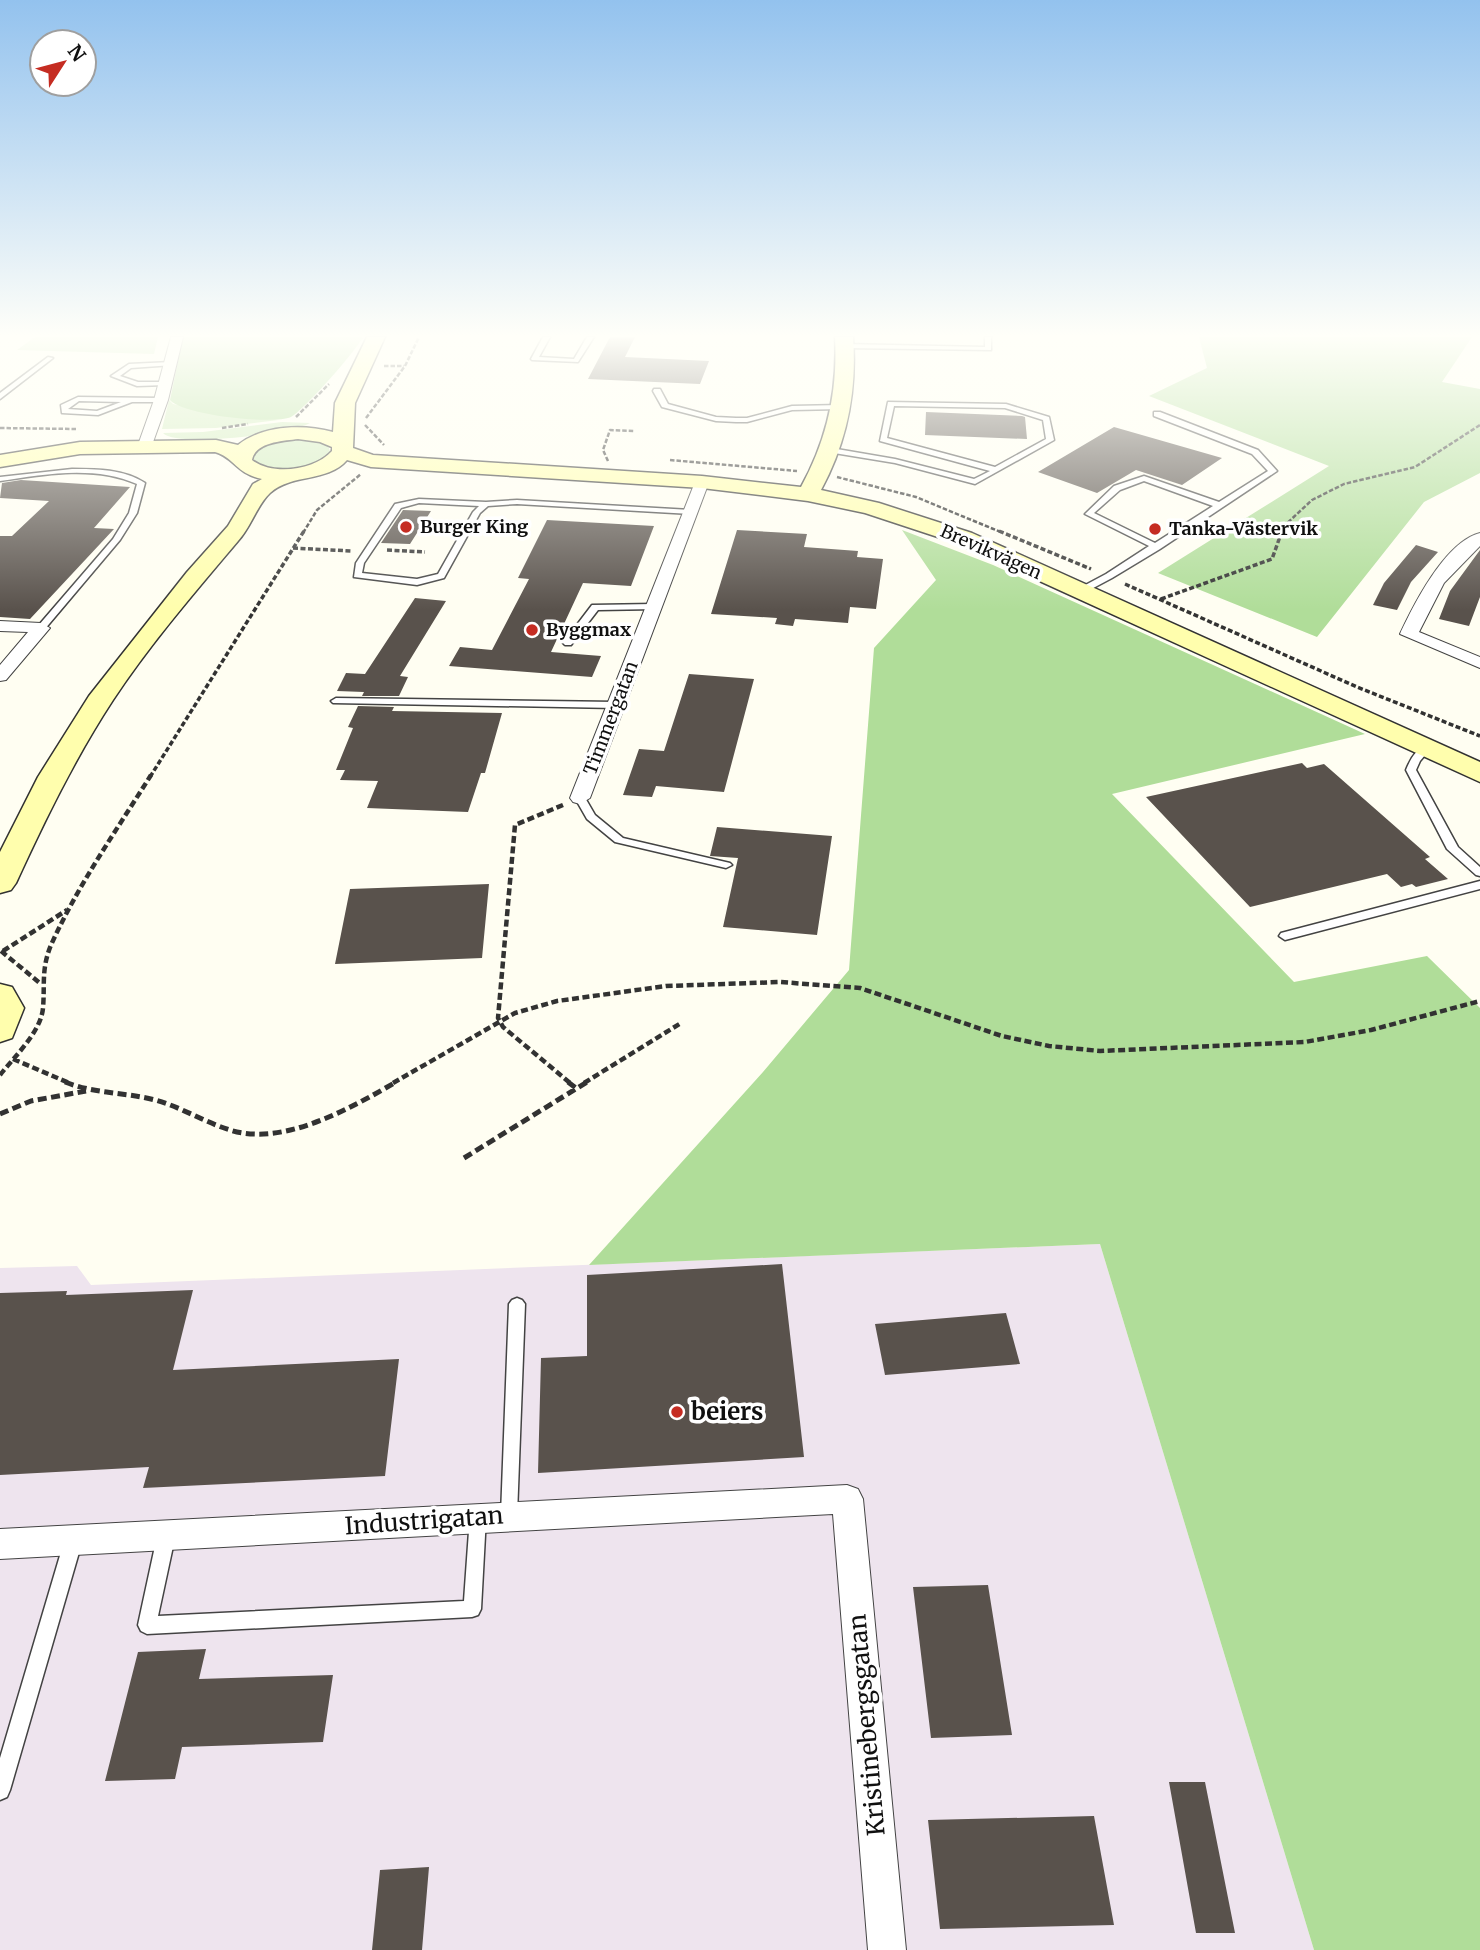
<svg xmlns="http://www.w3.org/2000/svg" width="1480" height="1950" font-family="Merriweather,serif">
  <rect width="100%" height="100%" fill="#fffef2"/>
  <path fill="#eee4ee" d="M 1100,1244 L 1314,1950 L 0,1950 L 0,1268 L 77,1266 L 91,1285 Z"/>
  <path fill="#cfebba" d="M 169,400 L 173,404 L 223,415 L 278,420 L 216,428 L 162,429 Z
    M 282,422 L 310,423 C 291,434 177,448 163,433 L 203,432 Z
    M 305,438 L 327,443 L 331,454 C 310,468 276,478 254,461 L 254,453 C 269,440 286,440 305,438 Z"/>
  <path fill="#b0dd99" d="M 35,337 L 158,337 L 154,354 L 17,350 Z
    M 183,337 L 363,337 C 356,351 303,411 291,417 C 272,425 183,415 170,400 Z
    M 1199,337 L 1472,337 L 1442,382 L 1480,389 L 1480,473 L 1424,502 L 1317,637 L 1158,573 L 1329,466 L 1149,396 L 1207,368 Z
    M 902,530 L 993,565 L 1365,734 L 1112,794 L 1294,982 L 1427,956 L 1480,1008 L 1480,1950 L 1314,1950 L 1100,1244 L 589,1265 L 763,1072 L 849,970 L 874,648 L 936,580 Z"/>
  <path fill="#59524c" d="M 610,337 L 635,337 L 625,357 L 709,361 L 700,384 L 588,379 Z
    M 926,412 L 1022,416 L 1025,417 L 1027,439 L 925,435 Z
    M 1114,427 L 1222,458 L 1182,485 L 1136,470 L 1097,493 L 1038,472 Z
    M 21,480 L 130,487 L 94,528 L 114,529 L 30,619 L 0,617 L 0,536 L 12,536 L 49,501 L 0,498 L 2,483 Z
    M 403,510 L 431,511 L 410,544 L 381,543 Z
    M 547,520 L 654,526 L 631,586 L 583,583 L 551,652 L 601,656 L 592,677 L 449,666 L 460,647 L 492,650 L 529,579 L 518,578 Z
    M 737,530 L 807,534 L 804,547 L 858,551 L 857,557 L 883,559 L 876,609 L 850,607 L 848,623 L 795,619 L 793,626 L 775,624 L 777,618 L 711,614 Z
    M 1416,545 L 1438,552 L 1411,582 L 1397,610 L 1373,605 L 1384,583 Z
    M 1480,550 L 1480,597 L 1469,626 L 1439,619 L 1450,591 Z
    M 415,598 L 446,601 L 400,676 L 408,677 L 399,696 L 362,696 L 364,692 L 337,691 L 346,673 L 365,674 Z
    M 689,674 L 754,679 L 724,792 L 656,786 L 652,797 L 623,795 L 639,749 L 664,751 Z
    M 358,706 L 394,707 L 392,711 L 502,713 L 485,773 L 481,773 L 468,812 L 367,808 L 378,781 L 340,780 L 345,770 L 336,770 L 353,728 L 348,727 Z
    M 1302,763 L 1307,768 L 1324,764 L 1430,857 L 1425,859 L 1448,879 L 1416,887 L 1412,884 L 1401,887 L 1387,874 L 1250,907 L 1146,797 Z
    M 717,827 L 832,836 L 817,935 L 723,927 L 738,858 L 710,856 Z
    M 489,884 L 482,958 L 335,964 L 350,889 Z
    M 782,1264 L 804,1457 L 538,1473 L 541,1358 L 587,1356 L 587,1275 Z
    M 193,1290 L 173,1370 L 399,1359 L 385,1476 L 143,1488 L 149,1467 L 0,1475 L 0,1293 L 67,1291 L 66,1295 Z
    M 1006,1313 L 1020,1364 L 885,1375 L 875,1324 Z
    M 988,1585 L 1012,1735 L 931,1738 L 913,1587 Z
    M 206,1649 L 199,1679 L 333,1675 L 323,1742 L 182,1747 L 175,1779 L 105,1781 L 138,1652 Z
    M 1169,1782 L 1205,1782 L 1235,1933 L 1196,1933 Z
    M 1094,1816 L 1114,1925 L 940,1929 L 928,1820 Z
    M 429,1867 L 422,1950 L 372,1950 L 380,1870 Z"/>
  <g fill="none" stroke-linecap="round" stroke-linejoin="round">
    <defs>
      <path id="lane" d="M 543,337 L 550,337 L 539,357 L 574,359 L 587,337 L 594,337 L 578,362 L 532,360 L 531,359 Z
        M 985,337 L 991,337 L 991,350 L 845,348 L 842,346 L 845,344 L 985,347 Z
        M 48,357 L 53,358 L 0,399 L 0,393 Z
        M 171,362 L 174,364 L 173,365 L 131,368 L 120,376 L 138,382 L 168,382 L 168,384 L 166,385 L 137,386 L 111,376 L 129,364 Z
        M 654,389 L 660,389 L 668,404 L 716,417 L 736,418 L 747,418 L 792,406 L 841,405 L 845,407 L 841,409 L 792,410 L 747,422 L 736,422 L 716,421 L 662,407 L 653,391 Z
        M 78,397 L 161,398 L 165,400 L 161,402 L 132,402 L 98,415 L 62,413 L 61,405 ZM 79,401 L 121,402 L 97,411 L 68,409 Z
        M 888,402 L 1006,404 L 1049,417 L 1054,440 L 975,484 L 895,463 L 828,452 L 828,448 L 831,448 L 895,459 L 974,479 L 990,471 L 880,441 ZM 894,406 L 1005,408 L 1043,420 L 1046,439 L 995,467 L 887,438 Z
        M 1154,412 L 1160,412 L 1258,450 L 1277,471 L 1160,549 L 1112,578 L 1082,594 L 1076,594 L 1076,590 L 1106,574 L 1149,546 L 1085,514 L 1114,486 L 1144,476 L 1219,502 L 1268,471 L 1252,454 L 1154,416 ZM 1144,481 L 1213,506 L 1155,543 L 1094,513 L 1120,490 Z
        M 72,469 C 96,469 124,469 145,483 L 137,513 L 120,540 L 44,630 L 41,631 L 36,628 L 38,626 L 113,539 L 129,513 L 137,484 C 95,465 44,474 0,481 L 0,477 Z
        M 419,499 L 486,502 L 517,500 L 691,510 L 695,512 L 691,514 L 517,504 L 488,506 L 480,513 L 444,578 L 417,585 L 354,577 L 356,563 L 395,504 ZM 419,503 L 479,506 L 473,512 L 438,574 L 417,579 L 362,573 L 364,563 L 401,508 Z
        M 654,604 L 659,607 L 657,609 L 598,610 L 571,645 L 565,645 L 563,643 L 592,605 Z
        M 336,698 L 616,702 L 621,705 L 616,708 L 333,703 L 331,701 Z
        M 1426,745 L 1431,748 L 1420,761 L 1416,770 L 1458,847 L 1480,867 L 1480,876 L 1476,875 L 1447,849 L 1406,770 C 1410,760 1416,749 1426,745 Z
        M 580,795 L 584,796 L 595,815 L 623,838 L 730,863 L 732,865 L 726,868 L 615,842 L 587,819 L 575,798 Z
        M 1480,881 L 1480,889 L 1285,940 L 1279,936 L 1281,933 Z
        M 517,1298 L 522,1300 L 525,1304 L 517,1515 L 515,1520 L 509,1523 L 503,1520 L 501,1515 L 509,1304 L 512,1300 Z
        M 478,1509 L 484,1512 L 486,1517 L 481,1609 L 478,1615 L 472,1617 L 147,1634 L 141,1631 L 138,1625 L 157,1537 L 160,1531 L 166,1529 L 172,1531 L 175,1537 L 158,1616 L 464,1601 L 470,1517 L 472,1512 Z
        M 73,1534 L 79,1536 L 82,1542 L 10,1790 L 7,1797 L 0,1800 L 0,1758 L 64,1542 L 67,1536 Z"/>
      <path id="street" d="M 171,337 L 183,337 L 168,400 L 152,445 L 140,448 L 138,445 L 154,400 Z
        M 702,478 L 709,482 L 590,798 L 580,804 L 573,802 L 570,798 L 695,482 Z
        M 1480,533 L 1480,546 L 1444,583 L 1419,632 L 1480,657 L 1480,668 L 1400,634 C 1414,604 1445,542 1480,533 Z
        M 0,621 L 41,623 L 50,628 L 6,680 L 0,681 L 0,665 L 28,632 L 0,631 Z
        M 847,1485 L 858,1489 L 863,1499 L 906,1950 L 868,1950 L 833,1514 L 0,1559 L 0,1529 Z"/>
      <path id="secondary" d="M 367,337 L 385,337 L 355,403 L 353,448 L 373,455 L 702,476 L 801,487 C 827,440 838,391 835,337 L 853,337 C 857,392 847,442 821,490 L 879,503 L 972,533 L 1480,762 L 1480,782 L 956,543 L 865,513 L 808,501 L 702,488 L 371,467 L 347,460 C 327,483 292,473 270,493 C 257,505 251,527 238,541 C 195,592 150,644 113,700 C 75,758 45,820 16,883 L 11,890 L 0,893 L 0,852 L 38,777 L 89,696 L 187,572 L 228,526 L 253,484 L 262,479 C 235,473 234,457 215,452 L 80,454 L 0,467 L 0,455 L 80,442 L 216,440 L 238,445 C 263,425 303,424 333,432 L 335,403 ZM 298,439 L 320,442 L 332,447 L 332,451 C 315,470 273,476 252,460 C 255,442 283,441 298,439 Z
        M 0,984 L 12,987 L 24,1008 L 12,1038 L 0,1042 Z"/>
    </defs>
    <use href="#lane" stroke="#434343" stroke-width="3"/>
    <use href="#street" stroke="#434343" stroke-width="2"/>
    <use href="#secondary" stroke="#323232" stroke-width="3"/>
    <path stroke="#323232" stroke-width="2.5" stroke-dasharray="4.5 2" stroke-linecap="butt" d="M 384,366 L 404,366
      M 296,417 L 329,384
      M 366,418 L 405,366 L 419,337
      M 365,425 L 384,445
      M 0,428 L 77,429
      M 222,428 L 248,424
      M 670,460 L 797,471
      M 608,461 L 603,450 L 610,430 L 634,431
      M 837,477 L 916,497 L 1003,533
      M 303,533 L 317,510 L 361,474
      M 1281,533 L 1283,527 L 1312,500 L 1344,484 L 1415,467 L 1480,425"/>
    <path stroke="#323232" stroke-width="3.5" stroke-dasharray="5 2.5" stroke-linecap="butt" d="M 999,531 L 1091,569
      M 293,548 L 352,551
      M 387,550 L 425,552
      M 1125,584 L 1357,687 L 1480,736
      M 1161,599 L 1272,559 L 1282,531
      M 150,777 L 304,531"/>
    <path stroke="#323232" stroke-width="4.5" stroke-dasharray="7 3.5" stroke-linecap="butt" d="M 563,805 L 515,825 L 498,1018 L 503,1027 L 570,1083
      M 1,951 L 41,984
      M 3,951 L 67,910
      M 13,1059 L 69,1083
      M 0,1075 C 14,1057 41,1032 43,1008 C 45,985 41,969 51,945 C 78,885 116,831 151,775
      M 393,1083 L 515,1013 L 557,1001 L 666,986 L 780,982 L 860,988 L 1002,1036 L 1049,1046 L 1100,1051 L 1305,1042 L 1371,1030 L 1480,1001
      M 584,1083 L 681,1023"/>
    <path stroke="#323232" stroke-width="5" stroke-dasharray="9 4.5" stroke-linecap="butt" d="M 65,1082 C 95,1094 124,1092 155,1100 C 181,1107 204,1122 230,1130 C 283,1147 351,1108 396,1082
      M 568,1082 L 576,1088
      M 0,1114 L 31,1101 L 86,1091
      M 464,1158 L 587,1082"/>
    <use href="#lane" fill="#fff" fill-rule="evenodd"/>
    <use href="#street" fill="#fff" fill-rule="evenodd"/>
    <use href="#secondary" fill="#fffead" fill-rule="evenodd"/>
  </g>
  <linearGradient id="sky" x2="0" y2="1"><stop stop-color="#93c2ee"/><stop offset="0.55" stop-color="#fffff9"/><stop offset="1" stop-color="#fffff9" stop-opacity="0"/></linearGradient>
  <rect width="1480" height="610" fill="url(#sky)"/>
  <g fill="#c52c22" stroke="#fff" stroke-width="2.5">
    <circle cx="406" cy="527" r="7"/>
    <circle cx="1155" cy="529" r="7"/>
    <circle cx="532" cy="630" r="7"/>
    <circle cx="677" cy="1412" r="7"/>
  </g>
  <g text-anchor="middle" stroke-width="7" stroke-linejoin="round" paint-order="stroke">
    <g font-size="18" font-weight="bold" fill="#101010" stroke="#fff" text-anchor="start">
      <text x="420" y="533">Burger King</text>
      <text x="1169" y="535">Tanka-Västervik</text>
      <text x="546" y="636">Byggmax</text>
    </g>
    <g font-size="18" fill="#101010" stroke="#fff">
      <text transform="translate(991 552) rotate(24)" y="6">Brevikvägen</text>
      <text transform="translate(611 718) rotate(-69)" y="6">Timmergatan</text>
    </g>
    <g font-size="24" font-weight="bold" fill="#101010" stroke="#fff" text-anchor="start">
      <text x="691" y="1420">beiers</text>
    </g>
    <g font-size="24" fill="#101010" stroke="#fff">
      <text transform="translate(424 1521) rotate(-4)" y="8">Industrigatan</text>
      <text transform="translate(867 1725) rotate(-95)" y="8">Kristinebergsgatan</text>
    </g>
  </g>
  <g transform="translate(63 63) rotate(54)"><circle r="33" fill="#ffffff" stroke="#9f9f9f" stroke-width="2"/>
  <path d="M0-5L12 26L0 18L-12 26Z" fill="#c52c22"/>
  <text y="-10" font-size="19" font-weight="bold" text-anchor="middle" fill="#101010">N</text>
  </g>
</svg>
